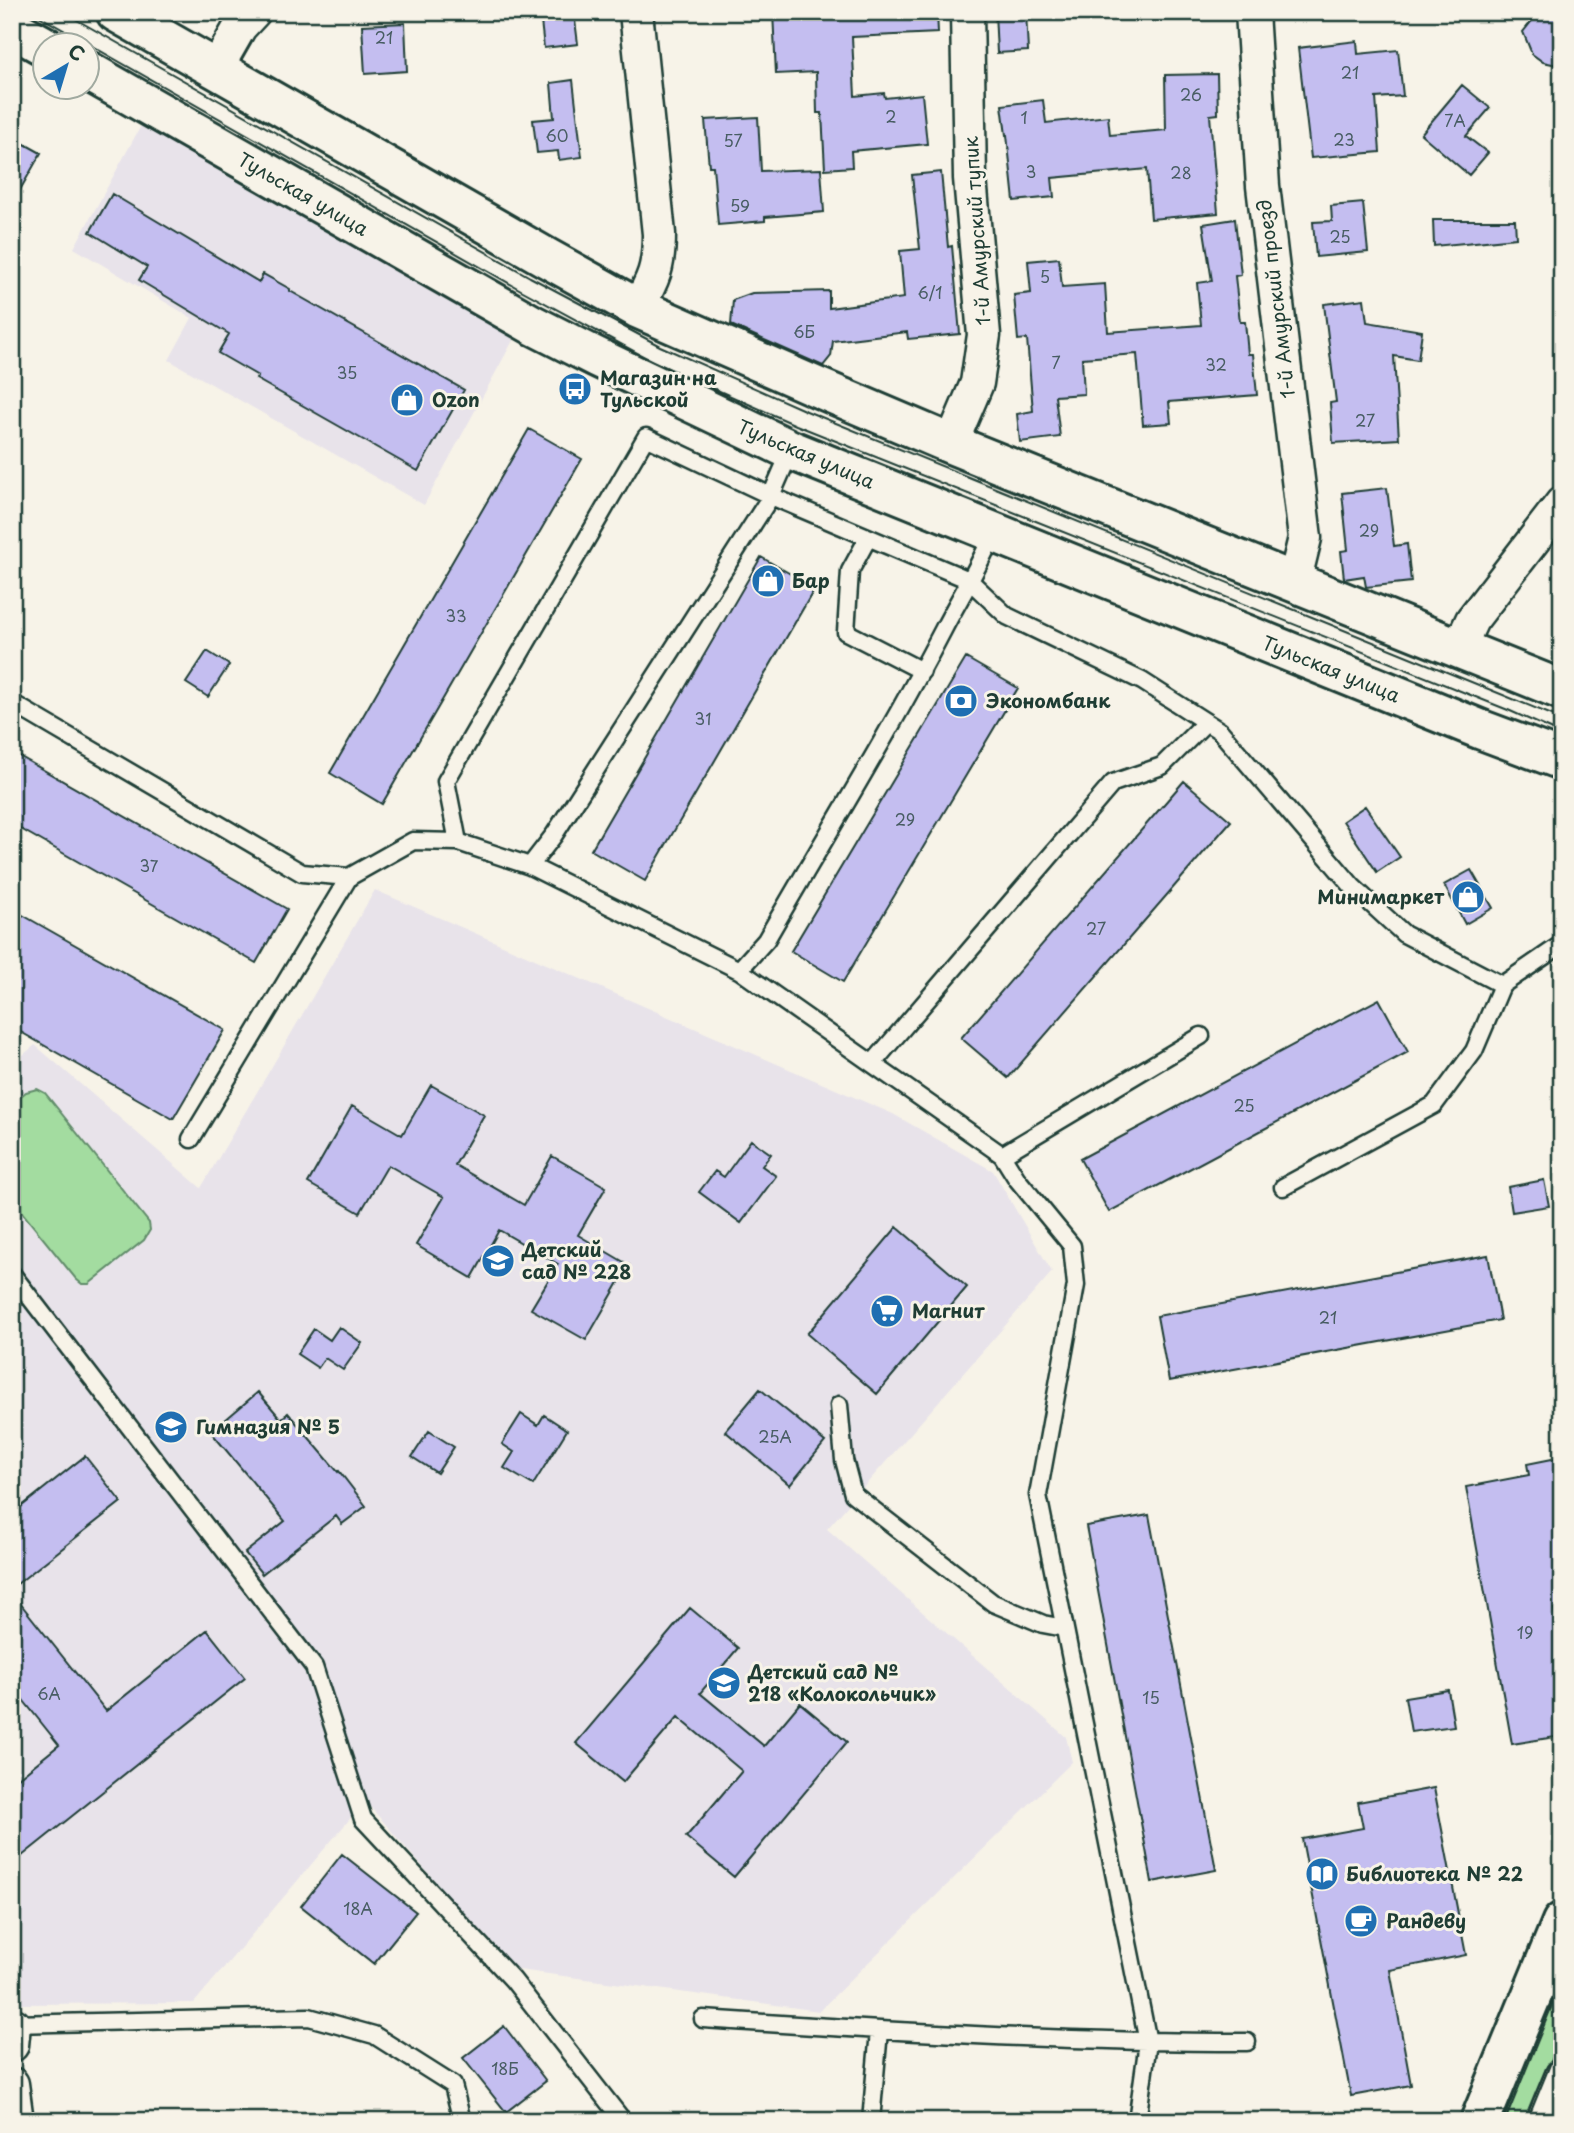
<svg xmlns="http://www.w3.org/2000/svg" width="1574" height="2133" font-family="'Playpen Sans',sans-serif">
  <rect width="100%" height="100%" fill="#f7f3e8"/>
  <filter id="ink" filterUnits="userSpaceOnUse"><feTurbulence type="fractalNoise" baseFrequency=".0143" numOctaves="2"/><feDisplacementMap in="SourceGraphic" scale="14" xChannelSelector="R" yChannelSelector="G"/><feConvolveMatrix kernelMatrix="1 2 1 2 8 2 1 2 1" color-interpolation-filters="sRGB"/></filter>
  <g filter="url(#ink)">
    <path fill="#e8e3ea" d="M 143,122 L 517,333 L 424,505 L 169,360 L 192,318 L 74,248 Z
      M 375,890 L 893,1114 L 993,1171 L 1052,1272 L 827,1529 L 1066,1737 L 1072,1762 L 819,2011 L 512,1969 L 365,1801 L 194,2003 L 12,2004 L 12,1064 L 35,1045 L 201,1188 Z"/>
    <path fill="#a3dca0" stroke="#618c6a" stroke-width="2" d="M 37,1089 L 45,1093 L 149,1223 L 150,1230 L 144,1240 L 89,1284 L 82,1284 L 76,1279 L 12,1200 L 12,1103 L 26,1092 Z
      M 1562,1962 L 1562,2050 L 1533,2121 L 1496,2121 Z"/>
    <path fill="#c4bef0" stroke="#1f3d34" stroke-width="2" d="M 540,12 L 574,12 L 578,44 L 544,48 Z
      M 773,12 L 937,12 L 938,33 L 852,37 L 855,96 L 884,93 L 885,98 L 922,94 L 927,144 L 851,151 L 852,167 L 825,169 L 822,113 L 817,113 L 816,72 L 776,74 Z
      M 995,12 L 1026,12 L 1028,51 L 997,53 Z
      M 1539,12 L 1562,12 L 1562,66 L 1543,62 L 1532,54 L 1523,32 Z
      M 405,23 L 407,71 L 365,74 L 362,25 Z
      M 1357,41 L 1358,54 L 1398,50 L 1403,96 L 1376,98 L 1380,152 L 1311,158 L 1298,48 Z
      M 1217,74 L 1218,114 L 1210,115 L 1218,213 L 1151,219 L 1147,169 L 1052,178 L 1054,197 L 1014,201 L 1007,135 L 1006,135 L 1002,105 L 1043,100 L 1046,123 L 1108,116 L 1110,135 L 1166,130 L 1165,75 Z
      M 573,80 L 582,157 L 559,160 L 558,151 L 537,153 L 533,120 L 554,118 L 551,83 Z
      M 1462,85 L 1490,108 L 1466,136 L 1488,153 L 1469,175 L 1421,134 Z
      M 758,117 L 761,171 L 821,169 L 824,212 L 765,217 L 765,221 L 718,225 L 713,166 L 709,166 L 705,120 Z
      M 12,137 L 41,153 L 12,204 Z
      M 941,172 L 948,247 L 952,246 L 960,334 L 908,339 L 907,332 L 833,341 L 831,356 L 823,366 L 731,325 L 733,300 L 752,293 L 829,291 L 829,308 L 904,298 L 900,251 L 920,249 L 912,175 Z
      M 112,194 L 259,282 L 263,274 L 290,289 L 290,291 L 464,390 L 418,471 L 256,379 L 258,376 L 218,353 L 229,334 L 139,280 L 147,267 L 90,232 Z
      M 1363,203 L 1368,252 L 1316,257 L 1313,222 L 1332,221 L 1331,206 Z
      M 1235,219 L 1241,275 L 1235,276 L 1240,322 L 1245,322 L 1248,354 L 1253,354 L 1257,395 L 1169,402 L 1171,423 L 1143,425 L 1137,354 L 1082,358 L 1084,394 L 1055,396 L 1060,437 L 1020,442 L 1017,414 L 1033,411 L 1027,339 L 1018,340 L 1014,295 L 1031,293 L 1028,261 L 1059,258 L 1062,287 L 1105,284 L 1108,332 L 1201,325 L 1197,283 L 1212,281 L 1203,224 Z
      M 1433,220 L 1515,220 L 1516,238 L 1434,246 Z
      M 1364,299 L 1367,322 L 1422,331 L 1418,360 L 1394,356 L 1399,439 L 1333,443 L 1330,403 L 1336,402 L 1324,304 Z
      M 529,429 L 582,459 L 382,804 L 330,773 Z
      M 1387,488 L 1394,546 L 1407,544 L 1411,582 L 1366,587 L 1364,576 L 1344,579 L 1341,551 L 1348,550 L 1342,493 Z
      M 761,557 L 815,588 L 645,881 L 591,850 Z
      M 207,651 L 229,665 L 208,697 L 186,683 Z
      M 966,658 L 1018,688 L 843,982 L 791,951 Z
      M 12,752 L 287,909 L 256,963 L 12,824 Z
      M 1184,781 L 1231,821 L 1008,1078 L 961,1038 Z
      M 1365,806 L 1400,857 L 1377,872 L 1343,821 Z
      M 1471,870 L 1493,908 L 1465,924 L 1444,885 Z
      M 12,909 L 225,1030 L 173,1119 L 12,1027 Z
      M 1379,999 L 1408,1052 L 1109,1212 L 1080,1159 Z
      M 431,1085 L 484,1115 L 455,1165 L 524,1205 L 552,1156 L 606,1187 L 578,1235 L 629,1265 L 586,1340 L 531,1309 L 558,1264 L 499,1230 L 472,1278 L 416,1245 L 444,1197 L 388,1165 L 360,1213 L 308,1183 L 352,1106 L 402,1135 Z
      M 751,1140 L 771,1154 L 762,1166 L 776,1176 L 741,1223 L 699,1192 L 715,1171 L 724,1177 Z
      M 1544,1180 L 1549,1206 L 1512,1212 L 1508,1187 Z
      M 897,1227 L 967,1287 L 877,1394 L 807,1334 Z
      M 1488,1255 L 1500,1320 L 1169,1381 L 1157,1316 Z
      M 339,1327 L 362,1343 L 343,1370 L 325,1358 L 318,1368 L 297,1354 L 314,1329 L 330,1340 Z
      M 760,1389 L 825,1442 L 790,1485 L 725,1431 Z
      M 258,1392 L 281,1419 L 288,1413 L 338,1472 L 339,1471 L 366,1506 L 342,1524 L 336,1516 L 262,1574 L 245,1553 L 285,1521 L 211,1432 Z
      M 521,1414 L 538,1425 L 544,1415 L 567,1430 L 533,1485 L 504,1468 L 514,1452 L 502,1444 Z
      M 429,1431 L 454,1447 L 437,1473 L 412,1457 Z
      M 85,1456 L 121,1502 L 12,1588 L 12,1514 Z
      M 1562,1457 L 1562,1608 L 1554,1609 L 1562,1656 L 1562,1736 L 1512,1744 L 1466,1487 L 1529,1475 L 1527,1464 Z
      M 1149,1515 L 1216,1870 L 1152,1882 L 1086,1526 Z
      M 12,1593 L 106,1711 L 207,1630 L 245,1678 L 12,1864 L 12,1783 L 59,1745 L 12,1686 Z
      M 690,1608 L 738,1648 L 700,1693 L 764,1746 L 800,1703 L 847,1742 L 734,1877 L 686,1837 L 742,1771 L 678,1717 L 623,1782 L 576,1743 Z
      M 1448,1690 L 1454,1726 L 1411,1732 L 1405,1697 Z
      M 1434,1788 L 1466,1955 L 1390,1970 L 1411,2085 L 1351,2096 L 1302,1839 L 1363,1828 L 1358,1802 Z
      M 342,1854 L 416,1912 L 374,1964 L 301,1906 Z
      M 504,2026 L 546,2081 L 506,2112 L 463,2058 Z"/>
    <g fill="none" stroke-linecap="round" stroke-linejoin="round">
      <defs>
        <path id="service" d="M 868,538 L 850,571 L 846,632 L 922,671
          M 12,703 L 302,873 L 349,877 L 413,841 L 458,842 L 530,866 L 739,970 L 1002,1155 L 1017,1179 L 1072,1246 L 1076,1285 L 1038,1495 L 1148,2042 L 1137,2121
          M 458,842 L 446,781 L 646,437 L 771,496 L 969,580 L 1007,616 L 1142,681 L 1220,731 L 1353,887 L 1404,934 L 1502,985 L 1562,944
          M 530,866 L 554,835 L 771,496 L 791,450
          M 739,970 L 766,940 C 825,837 888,736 943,630 C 960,597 980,566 994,531
          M 873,1063 L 1113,783 L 1162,766 L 1206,722
          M 191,1139 L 349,877
          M 1002,1155 L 1201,1036
          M 1283,1187 L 1434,1105 L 1474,1051 L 1502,985
          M 12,1274 L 314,1667 L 363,1819 L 513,1980 L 623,2121
          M 839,1405 L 844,1460 L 853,1494 L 993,1603 L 1043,1624 L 1064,1628
          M 703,2019 C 884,2031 1065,2042 1247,2042
          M 12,2024 L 309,2017 L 374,2035 L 453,2085 L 462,2121
          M 871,2121 L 879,2031"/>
        <path id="minor" d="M 636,12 L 659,234 C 659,267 654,279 637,308
          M 1252,12 L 1263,186 L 1305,538 L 1294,583
          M 216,69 L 240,27 L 254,12
          M 951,444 L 977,383 L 984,335 L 970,178 L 967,12
          M 1458,650 L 1472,620 L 1562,503
          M 12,2045 L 14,2025
          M 12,2084 L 17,2121
          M 1543,2121 L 1562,2075"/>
        <path id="tertiary" d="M 116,12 L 547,258 L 637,308 L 819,388 L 951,444 L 1562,690
          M 12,28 L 46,47
          M 88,71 L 533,325 L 596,357 L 791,450 L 1482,730 L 1562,760
          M 1480,2121 L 1562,1922"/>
      </defs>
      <use href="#service" stroke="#1f3d34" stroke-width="21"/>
      <use href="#minor" stroke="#1f3d34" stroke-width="37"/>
      <use href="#tertiary" stroke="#1f3d34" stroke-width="44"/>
      <use href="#service" stroke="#f7f3e8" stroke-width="16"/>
      <use href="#minor" stroke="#f7f3e8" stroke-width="32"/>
      <use href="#tertiary" stroke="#f7f3e8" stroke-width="38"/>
      <path stroke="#1f3d34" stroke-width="2" d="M 32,12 L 521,290 L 652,361 L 796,425 L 1508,710 L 1562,734
        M 63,12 L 530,277 L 660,346 L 804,410 L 1562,719
        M 1505,2121 L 1562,1981
        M 1527,2121 L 1562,2035"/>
    </g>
  </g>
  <defs>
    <symbol id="bus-disc" viewBox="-11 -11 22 22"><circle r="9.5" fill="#1f6fb2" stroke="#f7f3e8"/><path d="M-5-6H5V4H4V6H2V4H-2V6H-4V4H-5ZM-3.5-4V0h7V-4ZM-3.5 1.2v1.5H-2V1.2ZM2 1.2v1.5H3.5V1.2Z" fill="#fff"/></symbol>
    <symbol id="shop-disc" viewBox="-11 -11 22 22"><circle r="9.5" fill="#1f6fb2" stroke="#f7f3e8"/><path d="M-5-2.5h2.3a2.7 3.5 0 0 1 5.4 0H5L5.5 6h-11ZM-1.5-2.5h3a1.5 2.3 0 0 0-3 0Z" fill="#fff"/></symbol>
    <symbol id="bank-disc" viewBox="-11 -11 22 22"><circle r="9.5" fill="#1f6fb2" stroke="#f7f3e8"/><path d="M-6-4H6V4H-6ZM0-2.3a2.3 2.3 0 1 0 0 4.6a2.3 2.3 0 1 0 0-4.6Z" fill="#fff"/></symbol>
    <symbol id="school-disc" viewBox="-11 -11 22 22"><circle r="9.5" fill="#1f6fb2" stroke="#f7f3e8"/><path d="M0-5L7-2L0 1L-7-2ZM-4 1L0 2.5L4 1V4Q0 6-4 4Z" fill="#fff"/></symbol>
    <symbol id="supermarket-disc" viewBox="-11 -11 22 22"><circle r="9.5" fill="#1f6fb2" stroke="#f7f3e8"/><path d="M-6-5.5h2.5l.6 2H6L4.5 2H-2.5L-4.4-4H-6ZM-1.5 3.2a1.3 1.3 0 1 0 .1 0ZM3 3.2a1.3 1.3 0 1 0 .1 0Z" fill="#fff"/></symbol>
    <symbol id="library-disc" viewBox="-11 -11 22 22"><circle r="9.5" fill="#1f6fb2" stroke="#f7f3e8"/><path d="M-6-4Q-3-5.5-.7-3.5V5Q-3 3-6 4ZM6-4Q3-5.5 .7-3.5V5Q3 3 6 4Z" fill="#fff"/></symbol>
    <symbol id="cafe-disc" viewBox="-11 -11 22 22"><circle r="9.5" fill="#1f6fb2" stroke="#f7f3e8"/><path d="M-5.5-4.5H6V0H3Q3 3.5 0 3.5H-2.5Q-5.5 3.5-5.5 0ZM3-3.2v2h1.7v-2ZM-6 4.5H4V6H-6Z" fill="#fff"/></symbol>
  </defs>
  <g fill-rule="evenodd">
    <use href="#bus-disc" x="556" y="370" width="38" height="38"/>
    <use href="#shop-disc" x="388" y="381" width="38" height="38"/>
    <use href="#shop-disc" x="749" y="562" width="38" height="38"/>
    <use href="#bank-disc" x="942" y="682" width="38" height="38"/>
    <use href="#shop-disc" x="1449" y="878" width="38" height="38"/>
    <use href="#school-disc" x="479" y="1242" width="38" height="38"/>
    <use href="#supermarket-disc" x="868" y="1292" width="38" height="38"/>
    <use href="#school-disc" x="152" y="1408" width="38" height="38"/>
    <use href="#school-disc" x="705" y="1664" width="38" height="38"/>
    <use href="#library-disc" x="1303" y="1855" width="38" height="38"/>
    <use href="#cafe-disc" x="1342" y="1902" width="38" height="38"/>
  </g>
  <g text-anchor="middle" stroke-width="6" stroke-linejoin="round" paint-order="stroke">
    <g font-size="16" fill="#485d63">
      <text x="384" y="44">21</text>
      <text x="1350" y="79">21</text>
      <text x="1191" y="101">26</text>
      <text x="891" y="123">2</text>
      <text x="1024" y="124">1</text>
      <text x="1455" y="127">7А</text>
      <text x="557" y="142">60</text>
      <text x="1344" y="146">23</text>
      <text x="733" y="147">57</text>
      <text x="1031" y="178">3</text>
      <text x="1181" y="179">28</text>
      <text x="740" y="212">59</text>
      <text x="1340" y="243">25</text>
      <text x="1045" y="283">5</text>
      <text x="930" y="299">6/1</text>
      <text x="804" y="338">6Б</text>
      <text x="1056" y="369">7</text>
      <text x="1216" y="371">32</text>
      <text x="347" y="379">35</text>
      <text x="1365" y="427">27</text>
      <text x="1369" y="537">29</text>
      <text x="456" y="622">33</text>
      <text x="703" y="725">31</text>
      <text x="905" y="826">29</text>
      <text x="149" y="872">37</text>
      <text x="1096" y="935">27</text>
      <text x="1244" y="1112">25</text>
      <text x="1328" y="1324">21</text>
      <text x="775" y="1443">25А</text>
      <text x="1525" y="1639">19</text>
      <text x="49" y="1700">6А</text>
      <text x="1151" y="1704">15</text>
      <text x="358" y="1915">18А</text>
      <text x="505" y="2075">18Б</text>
    </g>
    <g font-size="19" fill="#1f3d34" stroke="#f7f3e8">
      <text transform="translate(303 194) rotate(30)" y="7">Тульская улица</text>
      <text transform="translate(977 231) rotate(-94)" y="7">1-й Амурский тупик</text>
      <text transform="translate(1276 299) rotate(-97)" y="7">1-й Амурский проезд</text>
      <text transform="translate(806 454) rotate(23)" y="7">Тульская улица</text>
      <text transform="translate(1331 669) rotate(22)" y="7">Тульская улица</text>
    </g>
    <g font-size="19" font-weight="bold" fill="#1f3d34" stroke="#f7f3e8" text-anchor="start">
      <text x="600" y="385">Магазин на<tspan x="600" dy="22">Тульской</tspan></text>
      <text x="432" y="407">Ozon</text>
      <text x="792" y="588">Бар</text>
      <text x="986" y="708">Экономбанк</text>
      <text x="1444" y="904" text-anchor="end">Минимаркет</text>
      <text x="522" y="1257">Детский<tspan x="522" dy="22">сад № 228</tspan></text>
      <text x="912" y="1318">Магнит</text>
      <text x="196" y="1434">Гимназия № 5</text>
      <text x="748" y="1679">Детский сад №<tspan x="748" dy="22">218 «Колокольчик»</tspan></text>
      <text x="1346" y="1881">Библиотека № 22</text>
      <text x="1386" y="1928">Рандеву</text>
    </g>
  </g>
  <rect width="1574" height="2133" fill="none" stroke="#f7f3e8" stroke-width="42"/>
  <rect x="21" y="21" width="1532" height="2091" fill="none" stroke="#1f3d34" stroke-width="2.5" filter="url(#ink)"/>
  <g transform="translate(66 66) rotate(38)"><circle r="33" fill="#f7f3e8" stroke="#a1aaa0" stroke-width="2"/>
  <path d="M0-5L12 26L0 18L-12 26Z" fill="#1f6fb2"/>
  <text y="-10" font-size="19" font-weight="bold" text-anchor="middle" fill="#1f3d34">С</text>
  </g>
</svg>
